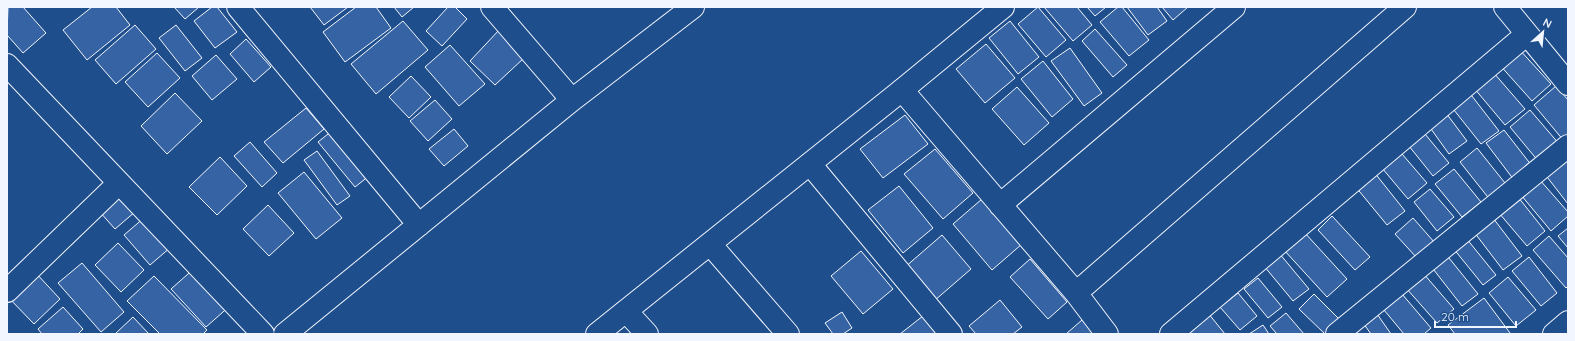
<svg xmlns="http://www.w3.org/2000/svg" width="1575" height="341" font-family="Quicksand,sans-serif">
  <rect width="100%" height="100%" fill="#1f4e8c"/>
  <path fill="#3563a3" stroke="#f2f6ff" d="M 8,7 L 23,7 L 46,33 L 23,53 L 7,35 Z
    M 92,7 L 116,7 L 130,25 L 87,60 L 63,30 Z
    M 174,7 L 199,7 L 185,19 Z
    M 212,7 L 217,7 L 237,32 L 215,48 L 194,21 Z
    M 310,7 L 348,7 L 324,25 Z
    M 356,7 L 376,7 L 391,28 L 345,62 L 323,32 Z
    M 394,7 L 414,7 L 402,17 Z
    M 448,7 L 455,7 L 467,19 L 442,46 L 426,31 Z
    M 1038,7 L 1066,40 L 1046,57 L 1018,24 Z
    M 1044,7 L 1077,7 L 1092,25 L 1073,41 Z
    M 1087,7 L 1106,7 L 1095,16 Z
    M 1118,7 L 1122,7 L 1149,40 L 1129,56 L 1100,22 Z
    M 1127,7 L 1157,7 L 1167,21 L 1148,35 Z
    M 1162,7 L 1188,7 L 1173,20 Z
    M 403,21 L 428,50 L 376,94 L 351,64 Z
    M 1010,21 L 1039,57 L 1018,74 L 989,38 Z
    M 135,25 L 156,49 L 116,84 L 95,60 Z
    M 176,25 L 202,58 L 185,71 L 159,38 Z
    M 500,29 L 524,58 L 495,85 L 470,61 Z
    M 1095,29 L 1127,65 L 1113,77 L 1082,41 Z
    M 246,39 L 271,67 L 254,82 L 230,54 Z
    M 986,44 L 1015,78 L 985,103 L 956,69 Z
    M 450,45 L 485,84 L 459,106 L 425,67 Z
    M 1517,47 L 1551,84 L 1532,101 L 1498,63 Z
    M 1070,48 L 1102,93 L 1084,106 L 1051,61 Z
    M 157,53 L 180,78 L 148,107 L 125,82 Z
    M 216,55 L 237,79 L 212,100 L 192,76 Z
    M 1043,61 L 1073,99 L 1052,117 L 1021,79 Z
    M 1493,72 L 1525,109 L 1505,125 L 1474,88 Z
    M 411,76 L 431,97 L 409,118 L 389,97 Z
    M 1556,86 L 1568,100 L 1568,137 L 1564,141 L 1534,105 Z
    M 1017,87 L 1049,123 L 1024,145 L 992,109 Z
    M 1468,91 L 1499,131 L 1481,144 L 1450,105 Z
    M 175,93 L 202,121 L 167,154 L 141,126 Z
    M 435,100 L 452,119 L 428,141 L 410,121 Z
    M 306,108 L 324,129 L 283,163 L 264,142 Z
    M 1443,109 L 1467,141 L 1449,154 L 1426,122 Z
    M 1530,110 L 1560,145 L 1539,162 L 1510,127 Z
    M 905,115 L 928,144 L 883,178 L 860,149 Z
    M 1420,128 L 1449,163 L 1433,176 L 1405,141 Z
    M 454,129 L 468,146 L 444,166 L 429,149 Z
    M 333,130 L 369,176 L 355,187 L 318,142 Z
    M 1504,130 L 1532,166 L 1514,180 L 1486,143 Z
    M 250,142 L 277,173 L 262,187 L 234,156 Z
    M 1396,147 L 1427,183 L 1408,199 L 1377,162 Z
    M 1477,148 L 1509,188 L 1491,201 L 1460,162 Z
    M 935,149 L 973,193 L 943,219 L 904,174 Z
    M 317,151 L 350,196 L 337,205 L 304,160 Z
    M 220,157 L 247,186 L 217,215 L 189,187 Z
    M 1568,160 L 1568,204 L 1544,173 Z
    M 1454,169 L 1481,202 L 1462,217 L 1435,184 Z
    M 304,172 L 342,218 L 316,239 L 278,193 Z
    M 1374,172 L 1405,211 L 1387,225 L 1355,186 Z
    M 1539,179 L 1568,212 L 1568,216 L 1551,231 L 1521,195 Z
    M 899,186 L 933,228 L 903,253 L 868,210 Z
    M 1430,189 L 1454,217 L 1437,231 L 1414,202 Z
    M 120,192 L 136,211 L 115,229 L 99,211 Z
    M 1518,197 L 1545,231 L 1527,246 L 1499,213 Z
    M 982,199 L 1022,244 L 992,270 L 953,224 Z
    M 268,205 L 294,233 L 269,256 L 243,229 Z
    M 1332,216 L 1370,257 L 1355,270 L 1318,230 Z
    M 145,217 L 171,247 L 150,265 L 124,235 Z
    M 1413,218 L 1435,243 L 1417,258 L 1395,234 Z
    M 1493,218 L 1522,256 L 1503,270 L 1474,232 Z
    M 1568,228 L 1568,248 L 1558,236 Z
    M 1304,232 L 1347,279 L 1327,297 L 1284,250 Z
    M 942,235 L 971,269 L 934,301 L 904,268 Z
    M 1549,236 L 1568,258 L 1568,286 L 1566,288 L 1533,250 Z
    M 1466,238 L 1496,275 L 1483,285 L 1453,248 Z
    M 118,243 L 144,270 L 121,292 L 95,265 Z
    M 861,251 L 893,289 L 863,314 L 831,276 Z
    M 1279,253 L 1309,289 L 1293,301 L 1264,266 Z
    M 1445,253 L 1478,294 L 1462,306 L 1430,265 Z
    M 1529,257 L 1557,293 L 1541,306 L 1512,271 Z
    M 1030,259 L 1067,302 L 1048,319 L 1010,277 Z
    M 82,263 L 124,312 L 101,332 L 58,283 Z
    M 197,266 L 232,304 L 206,327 L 171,289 Z
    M 34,271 L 60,299 L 34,324 L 7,296 Z
    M 1423,273 L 1454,309 L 1437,323 L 1406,288 Z
    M 154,276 L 207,330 L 203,334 L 160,334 L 127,301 Z
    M 1508,277 L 1536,310 L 1516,326 L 1489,293 Z
    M 1258,278 L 1282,307 L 1268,318 L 1244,289 Z
    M 1238,293 L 1257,316 L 1240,330 L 1220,307 Z
    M 1314,294 L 1342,322 L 1330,334 L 1325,334 L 1299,309 Z
    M 1402,294 L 1431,328 L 1424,334 L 1404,334 L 1384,310 Z
    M 1484,298 L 1510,333 L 1508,334 L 1455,334 L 1448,325 Z
    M 1000,300 L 1022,327 L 1013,334 L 976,334 L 969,326 Z
    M 63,307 L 83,329 L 78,334 L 42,334 L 38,329 Z
    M 1375,311 L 1391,334 L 1371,334 L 1361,320 Z
    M 842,312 L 852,328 L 843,334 L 833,334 L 825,323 Z
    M 928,312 L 943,334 L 900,334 Z
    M 1208,313 L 1225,334 L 1191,334 L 1187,329 Z
    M 1286,313 L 1304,334 L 1277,334 L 1270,326 Z
    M 133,317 L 149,334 L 115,334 Z
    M 1082,320 L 1095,334 L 1066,334 Z
    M 1263,325 L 1269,334 L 1249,334 Z"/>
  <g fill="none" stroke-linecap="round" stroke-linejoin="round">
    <defs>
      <path id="street" d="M 238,7 L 419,225
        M 492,7 L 572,100
        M 1505,7 L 1568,84
        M 7,65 L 263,334
        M 902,90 L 1076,293 L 1107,334
        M 810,164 L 951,334
        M 1000,205 L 1234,7
        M 710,244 L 788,334
        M 7,291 L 119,183
        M 1076,293 L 1405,7
        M 626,311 L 647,334
        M 285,334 L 572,100 L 693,7
        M 1171,334 L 1527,34
        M 1337,334 L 1568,146
        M 1554,334 L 1568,322"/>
      <path id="secondary" d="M 597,334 L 902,90 L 1003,7"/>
    </defs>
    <use href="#street" stroke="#f2f6ff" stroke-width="24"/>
    <use href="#secondary" stroke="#f2f6ff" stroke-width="24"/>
    <use href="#street" stroke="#1f4e8c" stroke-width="22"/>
    <use href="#secondary" stroke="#1f4e8c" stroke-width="22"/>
  </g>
  <rect width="1575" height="341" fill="none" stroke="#f2f6ff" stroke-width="16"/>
  <g transform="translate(1543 32) rotate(27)" stroke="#1f4e8c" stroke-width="3" paint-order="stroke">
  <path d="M0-3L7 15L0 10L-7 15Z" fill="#f2f6ff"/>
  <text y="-6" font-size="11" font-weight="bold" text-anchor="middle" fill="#f2f6ff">N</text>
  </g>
  <path d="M1435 321v6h81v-6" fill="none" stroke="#f2f6ff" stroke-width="2"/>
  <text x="1441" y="321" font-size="12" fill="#f2f6ff" stroke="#1f4e8c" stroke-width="3" paint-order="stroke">20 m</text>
</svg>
